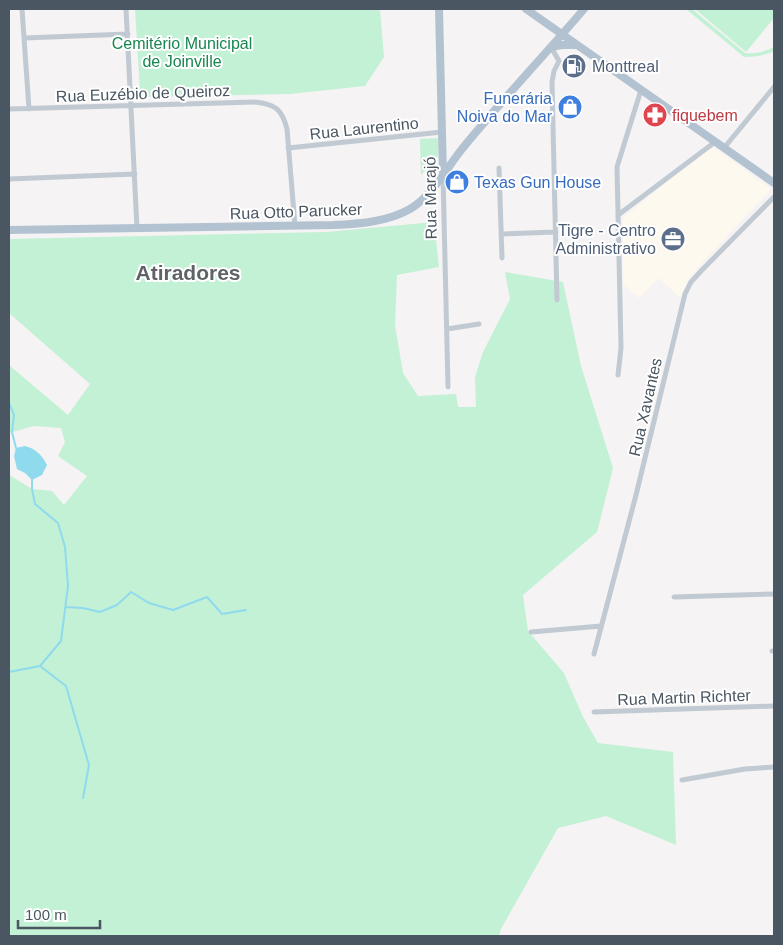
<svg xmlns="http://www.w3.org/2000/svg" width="783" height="945" font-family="Helvetica,sans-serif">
  <rect width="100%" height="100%" fill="#f5f3f3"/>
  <path fill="#fdf9ef" d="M 709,148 L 714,148 L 771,189 L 698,267 L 687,282 L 680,298 L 659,278 L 639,298 L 623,284 L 623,222 L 624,217 Z"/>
  <path fill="#c3f1d5" d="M 135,9 L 380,9 L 384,57 L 365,86 L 290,94 L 144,97 L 142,96 L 140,91 Z
    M 686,9 L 692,9 L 745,53 C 756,54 764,52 774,47 L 774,51 C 764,56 755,57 744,57 Z
    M 695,9 L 774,9 L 774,18 L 746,52 Z
    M 438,138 L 438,156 L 421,175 L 420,139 Z
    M 434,222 L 439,267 L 397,275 L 395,325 L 403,373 L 418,396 L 456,394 L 458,407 L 476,407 L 475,377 L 483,352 L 510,299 L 505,272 L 563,282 L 581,366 L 613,468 L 597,532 L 523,595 L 528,631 L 564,673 L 583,717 L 598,743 L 673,752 L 676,845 L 606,816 L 558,828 L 501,929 L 499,936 L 9,936 L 9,475 L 32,489 L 52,491 L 64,505 L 87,476 L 58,456 L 65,442 L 61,428 L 34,426 L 9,433 L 9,365 L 68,415 L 90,384 L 9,313 L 9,239 L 326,232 Z"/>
  <path fill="#90daee" d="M 25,446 C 36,449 42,455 47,465 L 42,475 L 32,480 L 25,473 L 17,469 L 14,456 L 16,448 Z"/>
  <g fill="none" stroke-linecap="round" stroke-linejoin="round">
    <path stroke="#90daee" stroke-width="2" d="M 9,403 L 14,415 L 12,432 L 16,448
      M 66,607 L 83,608 L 100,612 L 117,605 L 131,592 L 149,603 L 173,610 L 207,597 L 222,614 L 246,610
      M 40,666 L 66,686 L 89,765 L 83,798
      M 9,672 L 40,666 L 61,641 L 68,586 L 65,547 L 58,523 L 35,504 L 32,489 L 32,480"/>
    <path stroke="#c1cad2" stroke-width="5" d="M 22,9 L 29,109
      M 126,9 L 137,228
      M 24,38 L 128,34
      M 551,47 L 559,61 L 554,71 L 552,82 L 557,300
      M 9,109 L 255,102 C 275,104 282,109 287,129 L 295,226
      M 288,148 L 442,132
      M 724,148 L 774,87
      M 499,168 L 502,258
      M 443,175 L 448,387
      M 9,179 L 135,174
      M 618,215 L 715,142
      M 501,234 L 556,232
      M 447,329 L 479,324
      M 618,375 L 621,348 L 617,167 L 641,90
      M 674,597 L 774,594
      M 531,632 L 601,626
      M 772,651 L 774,651
      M 594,654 L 636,495 L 685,294 L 691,282 L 702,270 L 774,197
      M 594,712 L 774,706
      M 682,780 L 745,769 L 774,767"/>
    <path stroke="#b3c2d1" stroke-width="8" d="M 439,9 L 443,175
      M 526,9 L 774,183
      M 551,47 L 562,45 L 576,45
      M 9,230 L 333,225 C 359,224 387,222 410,209 C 433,195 446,169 462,149 C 501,101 544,56 584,9"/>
  </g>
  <defs>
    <symbol id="fuel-disc" viewBox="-11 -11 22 22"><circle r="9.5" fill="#5c6f8a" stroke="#fff"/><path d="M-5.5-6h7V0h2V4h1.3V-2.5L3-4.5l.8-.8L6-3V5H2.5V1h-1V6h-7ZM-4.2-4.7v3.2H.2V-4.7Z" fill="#fff"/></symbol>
    <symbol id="shop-disc" viewBox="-11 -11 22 22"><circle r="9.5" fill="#3f7fe0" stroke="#fff"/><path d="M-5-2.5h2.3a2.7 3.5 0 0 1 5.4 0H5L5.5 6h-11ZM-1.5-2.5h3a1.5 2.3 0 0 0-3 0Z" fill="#fff"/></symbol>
    <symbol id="pharmacy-disc" viewBox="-11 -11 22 22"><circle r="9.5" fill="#e0444e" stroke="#fff"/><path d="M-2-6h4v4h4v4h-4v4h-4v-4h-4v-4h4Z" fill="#fff"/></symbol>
    <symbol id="office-disc" viewBox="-11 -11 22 22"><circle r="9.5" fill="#5c6f8a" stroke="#fff"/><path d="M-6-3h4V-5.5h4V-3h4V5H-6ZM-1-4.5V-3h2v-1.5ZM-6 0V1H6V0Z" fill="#fff"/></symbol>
  </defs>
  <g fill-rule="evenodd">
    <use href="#fuel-disc" x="560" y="52" width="28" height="28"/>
    <use href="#shop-disc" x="556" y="93" width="28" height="28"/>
    <use href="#pharmacy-disc" x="641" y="101" width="28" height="28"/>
    <use href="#shop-disc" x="443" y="168" width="28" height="28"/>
    <use href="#office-disc" x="659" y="225" width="28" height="28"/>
  </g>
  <g text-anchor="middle" stroke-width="4" stroke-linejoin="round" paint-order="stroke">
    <g font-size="16" fill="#17864f" stroke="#fff">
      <text x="182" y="49">Cemitério Municipal<tspan x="182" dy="18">de Joinville</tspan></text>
    </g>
    <g font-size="16" fill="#4e5e75" stroke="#fff" text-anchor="start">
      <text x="592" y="72">Monttreal</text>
      <text x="656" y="236" text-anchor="end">Tigre - Centro<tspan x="656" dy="18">Administrativo</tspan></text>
    </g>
    <g font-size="16" fill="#4a5661" stroke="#fff">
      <text transform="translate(143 93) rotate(-2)" y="6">Rua Euzébio de Queiroz</text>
      <text transform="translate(364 128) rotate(-6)" y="6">Rua Laurentino</text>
      <text transform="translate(430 198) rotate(-91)" y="6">Rua Marajó</text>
      <text transform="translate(296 211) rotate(-2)" y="6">Rua Otto Parucker</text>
      <text transform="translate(645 407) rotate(-77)" y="6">Rua Xavantes</text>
      <text transform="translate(684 697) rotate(-2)" y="6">Rua Martin Richter</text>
    </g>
    <g font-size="16" fill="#366cbe" stroke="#fff" text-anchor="end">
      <text x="552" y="104">Funerária<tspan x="552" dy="18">Noiva do Mar</tspan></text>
      <text x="474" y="188" text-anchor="start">Texas Gun House</text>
    </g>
    <g font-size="16" fill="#be3a42" stroke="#fff" text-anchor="start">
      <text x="672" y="121">fiquebem</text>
    </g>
    <g font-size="21" font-weight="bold" fill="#5f6368" stroke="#fff">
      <text x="188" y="280">Atiradores</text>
    </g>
  </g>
  <rect width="783" height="945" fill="none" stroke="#4a5661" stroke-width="20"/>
  <path d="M18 920v8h82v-8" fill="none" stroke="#4a5661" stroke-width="2.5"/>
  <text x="25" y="920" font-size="15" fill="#4a5661" stroke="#ffffff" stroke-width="4" paint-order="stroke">100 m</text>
</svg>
